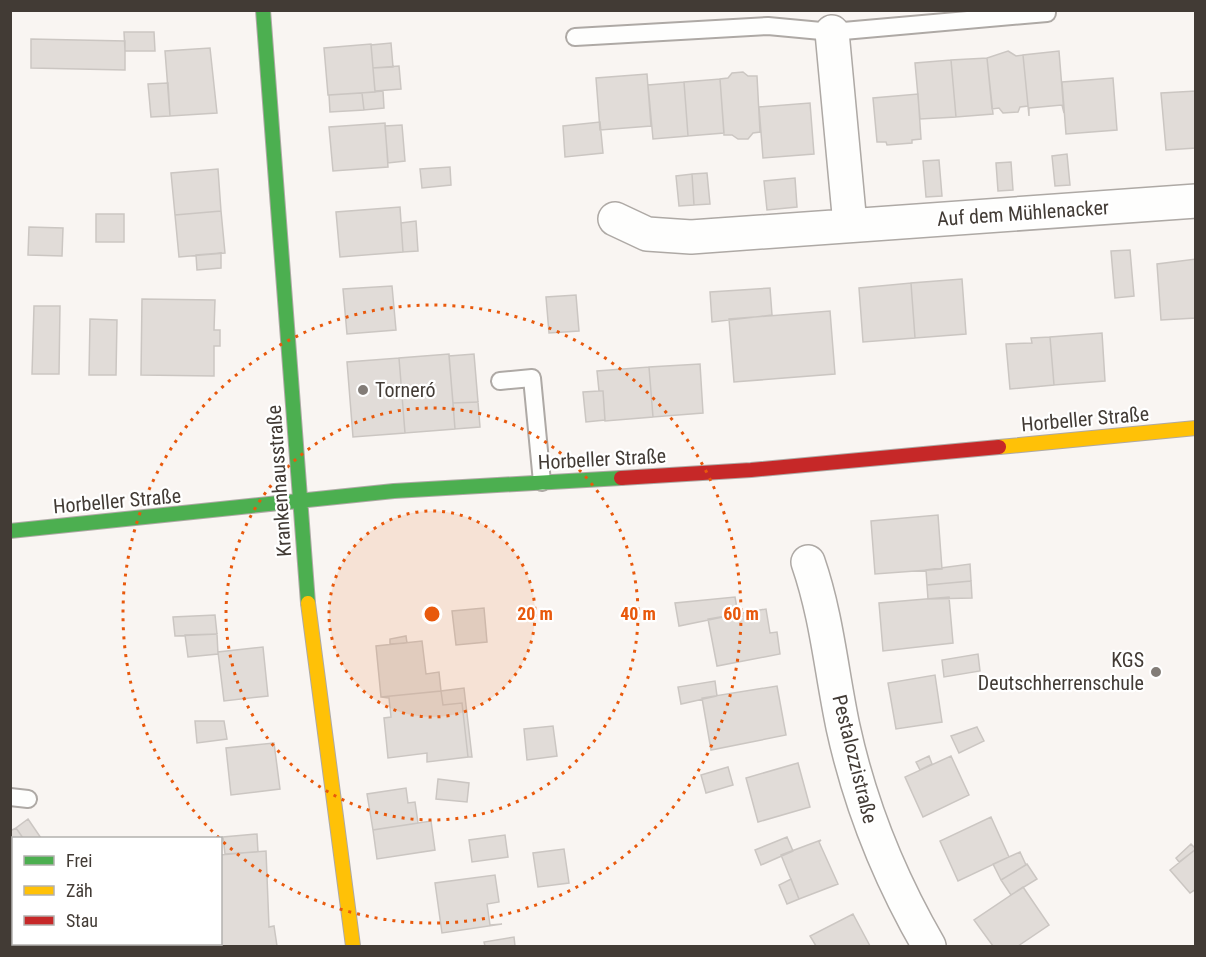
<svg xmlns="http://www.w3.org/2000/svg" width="1206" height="957" font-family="'Roboto Condensed',sans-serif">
  <rect width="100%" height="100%" fill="#f9f5f2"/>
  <path fill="#e1dcd8" stroke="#cbc6c2" stroke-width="1.5" d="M 124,32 L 154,32 L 155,51 L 125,51 Z
    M 31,39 L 125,41 L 125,70 L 31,68 Z
    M 391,43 L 393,67 L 373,68 L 371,45 Z
    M 371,44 L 375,92 L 328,95 L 324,48 Z
    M 210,48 L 217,113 L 170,116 L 165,51 Z
    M 1008,51 L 1016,56 L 1023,55 L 1028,106 L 1020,107 L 1018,112 L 1003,113 L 999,108 L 992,109 L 987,58 Z
    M 1059,51 L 1064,113 L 1062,105 L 1029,108 L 1029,116 L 1023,55 Z
    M 987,58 L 993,114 L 956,117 L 951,60 Z
    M 951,60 L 956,117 L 920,119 L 915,63 Z
    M 399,66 L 401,89 L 375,91 L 373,68 Z
    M 743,72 L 748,76 L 757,76 L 760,132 L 753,133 L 748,139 L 738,139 L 732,135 L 724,135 L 720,79 L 728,78 L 732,73 Z
    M 647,74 L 651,126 L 600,130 L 596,78 Z
    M 1113,78 L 1117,130 L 1066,134 L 1062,82 Z
    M 720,79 L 724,133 L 688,136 L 684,82 Z
    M 684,82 L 688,136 L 653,139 L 648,85 Z
    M 168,83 L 170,116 L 151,117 L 148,84 Z
    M 383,91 L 384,108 L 364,110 L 362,93 Z
    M 1196,91 L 1196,148 L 1166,150 L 1161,93 Z
    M 362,93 L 364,110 L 330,112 L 329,95 Z
    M 918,94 L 921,139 L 912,140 L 912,143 L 887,145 L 886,142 L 877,142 L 873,98 Z
    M 810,103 L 814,154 L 763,158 L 759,107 Z
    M 600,122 L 603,153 L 565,157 L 563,126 Z
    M 385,123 L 388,167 L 333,171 L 329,127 Z
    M 402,125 L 405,161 L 388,163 L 385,126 Z
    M 1067,154 L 1070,185 L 1055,186 L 1052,156 Z
    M 939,160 L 942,196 L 926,197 L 923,161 Z
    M 1011,162 L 1013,190 L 998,191 L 996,163 Z
    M 450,167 L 451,185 L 422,188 L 420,169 Z
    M 218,169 L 221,211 L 175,215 L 171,173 Z
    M 707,173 L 710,204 L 694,205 L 692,174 Z
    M 692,174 L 694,205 L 679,206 L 676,176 Z
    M 795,178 L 797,207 L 767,210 L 764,181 Z
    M 400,207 L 403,252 L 340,257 L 336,212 Z
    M 221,211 L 225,253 L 179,257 L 175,215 Z
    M 96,214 L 124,214 L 124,242 L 96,242 Z
    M 416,221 L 418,251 L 403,252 L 401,223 Z
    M 29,227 L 63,228 L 62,256 L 28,255 Z
    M 1130,250 L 1134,296 L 1115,298 L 1111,251 Z
    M 221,253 L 221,268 L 197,270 L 196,255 Z
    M 1196,259 L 1196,318 L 1161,320 L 1157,264 Z
    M 962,279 L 966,334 L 915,338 L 911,283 Z
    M 911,283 L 915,338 L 863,342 L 859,288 Z
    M 392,286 L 396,330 L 347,334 L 343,289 Z
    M 770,288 L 772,315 L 712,322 L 710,292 Z
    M 576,295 L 579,331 L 549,333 L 546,297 Z
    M 142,299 L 215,300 L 214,330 L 220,330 L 220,346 L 214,346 L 214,376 L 141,375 Z
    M 34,306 L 60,306 L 59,374 L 32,374 Z
    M 830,311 L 835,374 L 734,382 L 729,319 Z
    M 90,319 L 117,320 L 116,375 L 89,375 Z
    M 1102,333 L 1105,381 L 1054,385 L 1050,337 Z
    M 1050,337 L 1054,385 L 1010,389 L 1006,344 L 1032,343 L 1031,338 Z
    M 449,354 L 455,429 L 405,433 L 399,358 Z
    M 474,354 L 478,402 L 453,403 L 449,356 Z
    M 399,358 L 405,433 L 353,437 L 347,362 Z
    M 700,364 L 703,413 L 653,417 L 649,367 Z
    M 649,367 L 653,417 L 605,421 L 603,391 L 599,391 L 597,371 Z
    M 599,391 L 603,391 L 605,420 L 586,422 L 583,392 Z
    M 478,402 L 480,427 L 455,429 L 453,403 Z
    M 938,515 L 942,569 L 875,574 L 871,521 Z
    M 970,564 L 971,581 L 927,585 L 926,570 Z
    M 971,581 L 972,598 L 928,599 L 927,585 Z
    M 735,597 L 738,614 L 679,626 L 675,603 Z
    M 949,597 L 953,643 L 883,651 L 879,603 Z
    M 484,608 L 487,642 L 456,645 L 452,611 Z
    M 766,609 L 770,633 L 777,632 L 780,654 L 717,666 L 708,619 Z
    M 215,615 L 217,634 L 175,636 L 173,617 Z
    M 217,634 L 218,654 L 188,657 L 185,635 Z
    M 406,636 L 407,643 L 390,644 L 390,639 Z
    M 422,641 L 426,674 L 439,672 L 441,691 L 381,697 L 376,646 Z
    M 263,647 L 268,696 L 224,701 L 218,652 Z
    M 978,654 L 980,671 L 944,677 L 942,660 Z
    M 935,675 L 942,722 L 896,729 L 888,683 Z
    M 715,681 L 717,696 L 681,704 L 678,687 Z
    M 777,686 L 786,735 L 711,750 L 702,698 Z
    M 464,688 L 472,757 L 468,757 L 462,703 L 443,705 L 441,691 Z
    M 441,691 L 443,705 L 462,703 L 468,757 L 427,762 L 427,753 L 388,758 L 384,718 L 391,717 L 389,698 L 381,697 Z
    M 195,721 L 224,721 L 227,739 L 197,743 Z
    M 553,726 L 557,756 L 527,760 L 524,729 Z
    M 977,727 L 984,741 L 959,753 L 951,736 Z
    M 274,743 L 280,789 L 231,795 L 226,748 Z
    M 929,756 L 932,764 L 920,770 L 916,762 Z
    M 951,756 L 969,795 L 923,817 L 905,777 Z
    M 798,763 L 810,807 L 758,822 L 746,778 Z
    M 728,767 L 733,785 L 706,793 L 701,775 Z
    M 438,779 L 469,783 L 467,802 L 436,799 Z
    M 406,788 L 408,803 L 415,802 L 418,823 L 373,830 L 367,794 Z
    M 991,817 L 1009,857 L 958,881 L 940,841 Z
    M 28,819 L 41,838 L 23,838 L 16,828 Z
    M 431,821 L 435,850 L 377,859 L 373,830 Z
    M 16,828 L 23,838 L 14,838 L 14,853 L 10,849 L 10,831 Z
    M 257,834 L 258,852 L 225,854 L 223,837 Z
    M 505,835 L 508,857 L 472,862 L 469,840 Z
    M 787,837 L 793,851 L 761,865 L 755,850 Z
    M 821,840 L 819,842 L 838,884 L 799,899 L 781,855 Z
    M 1191,844 L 1196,849 L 1179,862 L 1176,858 Z
    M 564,849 L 569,883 L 538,887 L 533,853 Z
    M 1196,849 L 1196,889 L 1190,893 L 1170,870 Z
    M 266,851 L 269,927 L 274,926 L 277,946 L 101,946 L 100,944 L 220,944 L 220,855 Z
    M 1020,852 L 1026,865 L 1001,880 L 993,864 Z
    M 1027,864 L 1037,879 L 1011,895 L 1001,880 Z
    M 495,875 L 499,902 L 487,904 L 490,925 L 502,924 L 442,933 L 435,883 Z
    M 791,879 L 799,899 L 787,904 L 779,885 Z
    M 1023,887 L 1049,925 L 1018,946 L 993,946 L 974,920 Z
    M 853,914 L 870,946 L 816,946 L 810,936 Z
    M 514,937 L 515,946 L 485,946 L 484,942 Z"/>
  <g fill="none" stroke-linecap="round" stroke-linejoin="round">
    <defs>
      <path id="lane" d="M 575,37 L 768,26 L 832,32 L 1047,13
        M 500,381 L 532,378 L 542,482
        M 10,797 L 28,799"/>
      <path id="street" d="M 832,32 L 850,225
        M 615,219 L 647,234 L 691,237 L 1196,201
        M 808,562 C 827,617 831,670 843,727 C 860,805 889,877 929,946"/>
      <path id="fast" d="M 263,10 L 308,603
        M 10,531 L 394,491 L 621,478"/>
      <path id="slow" d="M 999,447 L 1196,428
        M 308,603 L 353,946"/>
      <path id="jam" d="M 621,478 L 751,470 L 999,447"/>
    </defs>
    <use href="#lane" stroke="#aea9a5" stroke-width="20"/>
    <use href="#street" stroke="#aea9a5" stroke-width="36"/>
    <use href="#fast" stroke="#aea9a5" stroke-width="16"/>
    <use href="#slow" stroke="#aea9a5" stroke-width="16"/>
    <use href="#jam" stroke="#aea9a5" stroke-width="16"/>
    <use href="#lane" stroke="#fefefd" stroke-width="16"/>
    <use href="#street" stroke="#fefefd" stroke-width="33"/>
    <use href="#fast" stroke="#4caf50" stroke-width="14"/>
    <use href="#slow" stroke="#ffc107" stroke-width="14"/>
    <use href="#jam" stroke="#c62828" stroke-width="14"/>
  </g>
  <circle cx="432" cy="614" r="103" fill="#e8590c" fill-opacity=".12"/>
  <g fill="none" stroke="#e8590c" stroke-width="3" stroke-dasharray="3 6">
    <circle cx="432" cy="614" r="103"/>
    <circle cx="432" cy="614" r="206"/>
    <circle cx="432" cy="614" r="309"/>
  </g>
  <g fill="#827c77" stroke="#fff" stroke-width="2">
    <circle cx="363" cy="390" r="6"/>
    <circle cx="1156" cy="672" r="6"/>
  </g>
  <g text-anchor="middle" stroke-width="4.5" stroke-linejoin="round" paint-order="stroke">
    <g font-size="20" fill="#423b35" stroke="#fff">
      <text transform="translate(1023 213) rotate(-4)" y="7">Auf dem Mühlenacker</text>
      <text transform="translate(1085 419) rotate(-5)" y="7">Horbeller Straße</text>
      <text transform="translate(602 459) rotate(-3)" y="7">Horbeller Straße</text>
      <text transform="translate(279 481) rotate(-94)" y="7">Krankenhausstraße</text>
      <text transform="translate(117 501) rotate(-5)" y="7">Horbeller Straße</text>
      <text transform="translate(855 759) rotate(76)" y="7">Pestalozzistraße</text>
    </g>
    <g font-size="20" fill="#423b35" stroke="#fff" text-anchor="start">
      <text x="375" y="397">Torneró</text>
      <text x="1144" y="667" text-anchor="end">KGS<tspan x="1144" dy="23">Deutschherrenschule</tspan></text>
    </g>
  </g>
  <circle cx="432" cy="614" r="9" fill="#e8590c" stroke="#fff" stroke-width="3"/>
  <g font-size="18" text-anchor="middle" font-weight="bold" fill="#e8590c" stroke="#fff" stroke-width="4.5" stroke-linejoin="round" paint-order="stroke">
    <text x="535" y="620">20 m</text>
    <text x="638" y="620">40 m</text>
    <text x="741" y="620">60 m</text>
  </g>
  <rect width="1206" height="957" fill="none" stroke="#423b35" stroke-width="24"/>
  <rect x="12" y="837" width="210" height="108" fill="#ffffff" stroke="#b3b1ae" stroke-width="1.5"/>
  <rect x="24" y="856" width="30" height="9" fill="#4caf50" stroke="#b3b1ae" stroke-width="1.5"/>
  <text x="66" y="867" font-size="18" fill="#423b35">Frei</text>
  <rect x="24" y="886" width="30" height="9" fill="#ffc107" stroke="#b3b1ae" stroke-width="1.5"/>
  <text x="66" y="897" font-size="18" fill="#423b35">Zäh</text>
  <rect x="24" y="916" width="30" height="9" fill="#c62828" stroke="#b3b1ae" stroke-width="1.5"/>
  <text x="66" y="927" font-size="18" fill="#423b35">Stau</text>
</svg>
